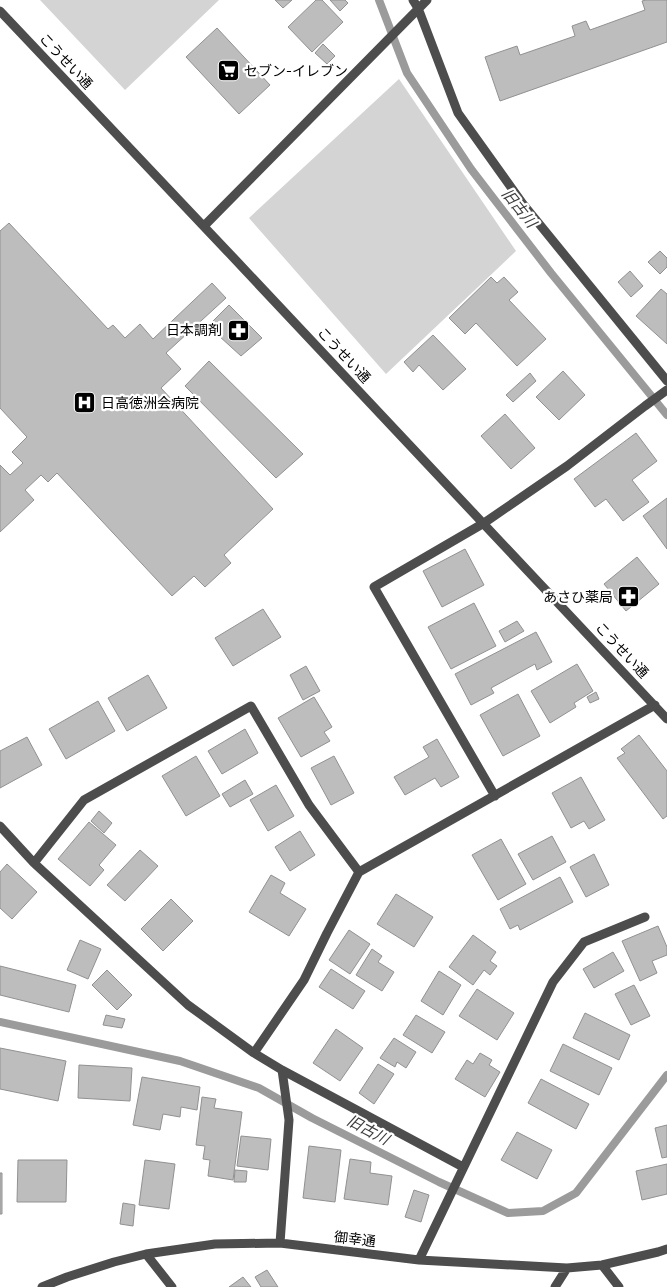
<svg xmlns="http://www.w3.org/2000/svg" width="667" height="1287" font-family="Commissioner,'Noto Sans JP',sans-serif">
  <rect width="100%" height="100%" fill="#fff"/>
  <path fill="#d4d4d4" d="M 40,0 L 219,0 L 125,90 Z
    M 399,79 L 516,251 L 386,374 L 249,218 Z"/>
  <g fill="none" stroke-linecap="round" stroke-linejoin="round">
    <path stroke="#9b9b9b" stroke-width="8" d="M 379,0 L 407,73 L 471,169 L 551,273 L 667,415
      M 0,1022 L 180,1061 L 259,1088 L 312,1118 L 439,1182 L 508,1213 L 543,1211 L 576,1193 L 667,1075"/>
  </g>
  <path fill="#bdbdbd" stroke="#919191" d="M 275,0 L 292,0 L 283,8 Z
    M 316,0 L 322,0 L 343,22 L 312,52 L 288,27 Z
    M 330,0 L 345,0 L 348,3 L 340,11 Z
    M 646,0 L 667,0 L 667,42 L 500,101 L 485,57 L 517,46 L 520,55 L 575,36 L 572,26 L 586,21 L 590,30 L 645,10 L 642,1 Z
    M 217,28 L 270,85 L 239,114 L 186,57 Z
    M 323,44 L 335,56 L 327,64 L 315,53 Z
    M 9,223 L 108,329 L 113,325 L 125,338 L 140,324 L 153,339 L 212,283 L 226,298 L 166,353 L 181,369 L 161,388 L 273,509 L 224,555 L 231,563 L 205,587 L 194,576 L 172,596 L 57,473 L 48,482 L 41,475 L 25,490 L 34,500 L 0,532 L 0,465 L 10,475 L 23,463 L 12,452 L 27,437 L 0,408 L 0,231 Z
    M 660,251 L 667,258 L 667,267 L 660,274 L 648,262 Z
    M 630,271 L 643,286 L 631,297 L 618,282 Z
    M 491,277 L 497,283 L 504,277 L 518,292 L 509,300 L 546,339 L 517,366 L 476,323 L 465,334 L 449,318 Z
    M 661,289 L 667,294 L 667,344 L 636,316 Z
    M 229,305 L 262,338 L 241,356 L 208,326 Z
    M 433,335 L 466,369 L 443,390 L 419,365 L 413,372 L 404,362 Z
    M 209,361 L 303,454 L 276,478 L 185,386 Z
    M 563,371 L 585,395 L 559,420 L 536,397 Z
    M 530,373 L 536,381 L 513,402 L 506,395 Z
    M 505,414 L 535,448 L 511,469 L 481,436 Z
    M 636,433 L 657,461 L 632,480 L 649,502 L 623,521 L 606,499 L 595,507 L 574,479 Z
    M 667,498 L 667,549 L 643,516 Z
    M 465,549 L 484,585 L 442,607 L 423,571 Z
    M 637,557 L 659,584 L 626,611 L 604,584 Z
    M 474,603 L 496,646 L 451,669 L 428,627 Z
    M 263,609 L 281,637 L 233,666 L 215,638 Z
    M 517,621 L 524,631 L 505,642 L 499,631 Z
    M 536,632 L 552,662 L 537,670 L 535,664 L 491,688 L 494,693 L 471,705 L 455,674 Z
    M 577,664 L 593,691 L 574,703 L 576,707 L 550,723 L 531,691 Z
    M 306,666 L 320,691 L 303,700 L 290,675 Z
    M 148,675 L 167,708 L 127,731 L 108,698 Z
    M 596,692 L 599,699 L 590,703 L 587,697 Z
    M 518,694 L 540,736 L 503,756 L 480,715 Z
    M 314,697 L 332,727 L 324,732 L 330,741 L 301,757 L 278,718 Z
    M 98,701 L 115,731 L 66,759 L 49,729 Z
    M 245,729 L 258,753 L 222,774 L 208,751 Z
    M 639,735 L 667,771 L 667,816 L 663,819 L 617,758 L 625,753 L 621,749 Z
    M 27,737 L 42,765 L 0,788 L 0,751 Z
    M 437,739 L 459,777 L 441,787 L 435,778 L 405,795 L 394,777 L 429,757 L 423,747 Z
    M 196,756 L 220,796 L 186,816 L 162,776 Z
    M 334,756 L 354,793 L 331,805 L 311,768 Z
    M 581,777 L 605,820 L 589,829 L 584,821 L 571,828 L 552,793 Z
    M 245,780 L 253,794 L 230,807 L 222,794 Z
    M 276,785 L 294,816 L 268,831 L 250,800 Z
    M 99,811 L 112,823 L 104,833 L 91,821 Z
    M 89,822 L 116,845 L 99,865 L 104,870 L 90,886 L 58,859 Z
    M 300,831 L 315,855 L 290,871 L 275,847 Z
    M 552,836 L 566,862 L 533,880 L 518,854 Z
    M 501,839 L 526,884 L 498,900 L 472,855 Z
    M 140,850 L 158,866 L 125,901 L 107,885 Z
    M 594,854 L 609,885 L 586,897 L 570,867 Z
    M 7,864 L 37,892 L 12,919 L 0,908 L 0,872 Z
    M 271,875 L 285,883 L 280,893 L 306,909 L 289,936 L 249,912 Z
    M 560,877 L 573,902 L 520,930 L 518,925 L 510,929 L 500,909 Z
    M 396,894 L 433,917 L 414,947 L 377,924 Z
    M 171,899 L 193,921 L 163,951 L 141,929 Z
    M 658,926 L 667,947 L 667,955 L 652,961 L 657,973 L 640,981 L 622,941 Z
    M 349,930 L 370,944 L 350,974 L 329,960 Z
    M 473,935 L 496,952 L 490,961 L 497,966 L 490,975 L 484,970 L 473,985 L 449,967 Z
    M 80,940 L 101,949 L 88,979 L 67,970 Z
    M 372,949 L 382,956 L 378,962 L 394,972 L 382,991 L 356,975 Z
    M 613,952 L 624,971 L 594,988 L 583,969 Z
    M 0,966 L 76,985 L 69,1012 L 0,995 Z
    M 331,969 L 365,991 L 353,1009 L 319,987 Z
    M 107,970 L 132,995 L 117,1010 L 92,985 Z
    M 439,971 L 461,985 L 443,1015 L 421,1001 Z
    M 634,985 L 650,1016 L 631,1025 L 615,994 Z
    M 477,989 L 514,1013 L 497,1040 L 459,1016 Z
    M 585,1013 L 630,1035 L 619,1060 L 573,1038 Z
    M 106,1015 L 125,1019 L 122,1028 L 103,1025 Z
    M 416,1015 L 445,1032 L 432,1053 L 403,1035 Z
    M 336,1029 L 363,1048 L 340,1081 L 313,1063 Z
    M 394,1038 L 416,1052 L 406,1068 L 397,1062 L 395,1067 L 380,1058 Z
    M 563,1044 L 612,1068 L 599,1095 L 550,1071 Z
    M 0,1048 L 66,1061 L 58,1101 L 0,1089 Z
    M 480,1053 L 492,1060 L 489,1065 L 500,1072 L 485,1097 L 455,1079 L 467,1060 L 473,1064 Z
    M 378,1064 L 394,1074 L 374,1104 L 359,1093 Z
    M 79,1065 L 132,1068 L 130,1101 L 78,1098 Z
    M 142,1077 L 200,1087 L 197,1110 L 181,1107 L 180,1117 L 163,1114 L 160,1130 L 133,1125 Z
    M 541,1079 L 589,1104 L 576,1129 L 528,1103 Z
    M 202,1097 L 216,1099 L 214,1108 L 242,1112 L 233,1180 L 208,1176 L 210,1160 L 203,1159 L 205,1146 L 196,1145 Z
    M 667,1125 L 667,1157 L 662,1158 L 655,1128 Z
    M 517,1132 L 552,1150 L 537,1179 L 501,1160 Z
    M 241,1136 L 271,1139 L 268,1170 L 237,1166 Z
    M 309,1146 L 341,1150 L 335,1202 L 303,1198 Z
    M 350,1159 L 371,1162 L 370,1173 L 392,1176 L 388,1205 L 344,1199 Z
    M 18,1160 L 67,1160 L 66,1202 L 17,1202 Z
    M 145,1160 L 175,1164 L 169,1209 L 139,1205 Z
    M 667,1164 L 667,1194 L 642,1200 L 636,1171 Z
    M 235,1170 L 247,1171 L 246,1182 L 234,1182 Z
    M 0,1173 L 2,1173 L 2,1214 L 0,1214 Z
    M 414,1190 L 429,1195 L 421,1222 L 405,1217 Z
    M 123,1203 L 135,1205 L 133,1226 L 120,1224 Z
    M 267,1270 L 278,1287 L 261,1287 L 255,1277 Z
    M 243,1277 L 251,1287 L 229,1287 Z"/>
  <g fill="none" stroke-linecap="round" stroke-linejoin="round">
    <path stroke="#4d4d4d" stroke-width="9" d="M 413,0 L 418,8 L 458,113 L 523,204 L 667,381
      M 0,11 L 229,253 L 667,719
      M 204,226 L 427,0
      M 495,796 L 374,587 L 484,523 L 567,466 L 645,406 L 667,390
      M 0,826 L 34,863 L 188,1005 L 254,1053 L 282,1070 L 289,1120 L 280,1243
      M 34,863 L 84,800 L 251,706 L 309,805 L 359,872 L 327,933 L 304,980 L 254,1053
      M 359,872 L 655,705
      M 282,1070 L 463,1167
      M 146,1254 L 172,1287
      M 419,1260 L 553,982 L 584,942 L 645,917
      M 602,1265 L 619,1287
      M 42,1287 L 67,1277 L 114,1262 L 146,1254 L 215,1244 L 280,1243 L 419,1260 L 567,1268 L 602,1265 L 658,1252 L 667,1249
      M 555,1287 L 567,1268"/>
  </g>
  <defs>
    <symbol id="supermarket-square" viewBox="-11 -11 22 22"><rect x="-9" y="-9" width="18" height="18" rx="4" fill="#000" stroke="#fff"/><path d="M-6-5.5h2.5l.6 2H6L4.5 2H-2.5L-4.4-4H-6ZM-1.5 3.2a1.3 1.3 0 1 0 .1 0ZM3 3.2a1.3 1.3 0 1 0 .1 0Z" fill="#fff"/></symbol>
    <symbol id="pharmacy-square" viewBox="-11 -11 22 22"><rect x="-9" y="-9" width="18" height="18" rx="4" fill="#000" stroke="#fff"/><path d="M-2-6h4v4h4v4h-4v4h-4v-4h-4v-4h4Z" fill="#fff"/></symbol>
    <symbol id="hospital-square" viewBox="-11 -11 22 22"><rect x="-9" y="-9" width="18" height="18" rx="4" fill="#000" stroke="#fff"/><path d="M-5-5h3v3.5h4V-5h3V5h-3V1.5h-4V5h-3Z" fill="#fff"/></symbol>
  </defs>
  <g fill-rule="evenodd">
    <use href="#supermarket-square" x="216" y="58" width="25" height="25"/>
    <use href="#pharmacy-square" x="226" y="318" width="25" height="25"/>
    <use href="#hospital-square" x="72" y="390" width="25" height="25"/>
    <use href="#pharmacy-square" x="616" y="584" width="25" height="25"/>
  </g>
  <g text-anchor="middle" stroke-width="4.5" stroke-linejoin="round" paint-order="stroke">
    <g font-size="14" fill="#000" stroke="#fff">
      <text transform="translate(66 61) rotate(47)" y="5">こうせい通</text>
      <text transform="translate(344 355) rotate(47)" y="5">こうせい通</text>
      <text transform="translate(622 650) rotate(47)" y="5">こうせい通</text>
      <text transform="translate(355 1239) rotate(7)" y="5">御幸通</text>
    </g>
    <g font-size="14" fill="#000" stroke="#fff" text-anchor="start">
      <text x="244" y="76">セブン-イレブン</text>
      <text x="222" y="335" text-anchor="end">日本調剤</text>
      <text x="101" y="408">日高徳洲会病院</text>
      <text x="613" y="602" text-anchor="end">あさひ薬局</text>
    </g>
    <g font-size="15" font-style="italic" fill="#3c3c3c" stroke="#fff">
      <text transform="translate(519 208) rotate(51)" y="5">旧古川</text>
      <text transform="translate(368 1130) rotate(28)" y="5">旧古川</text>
    </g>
  </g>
</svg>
